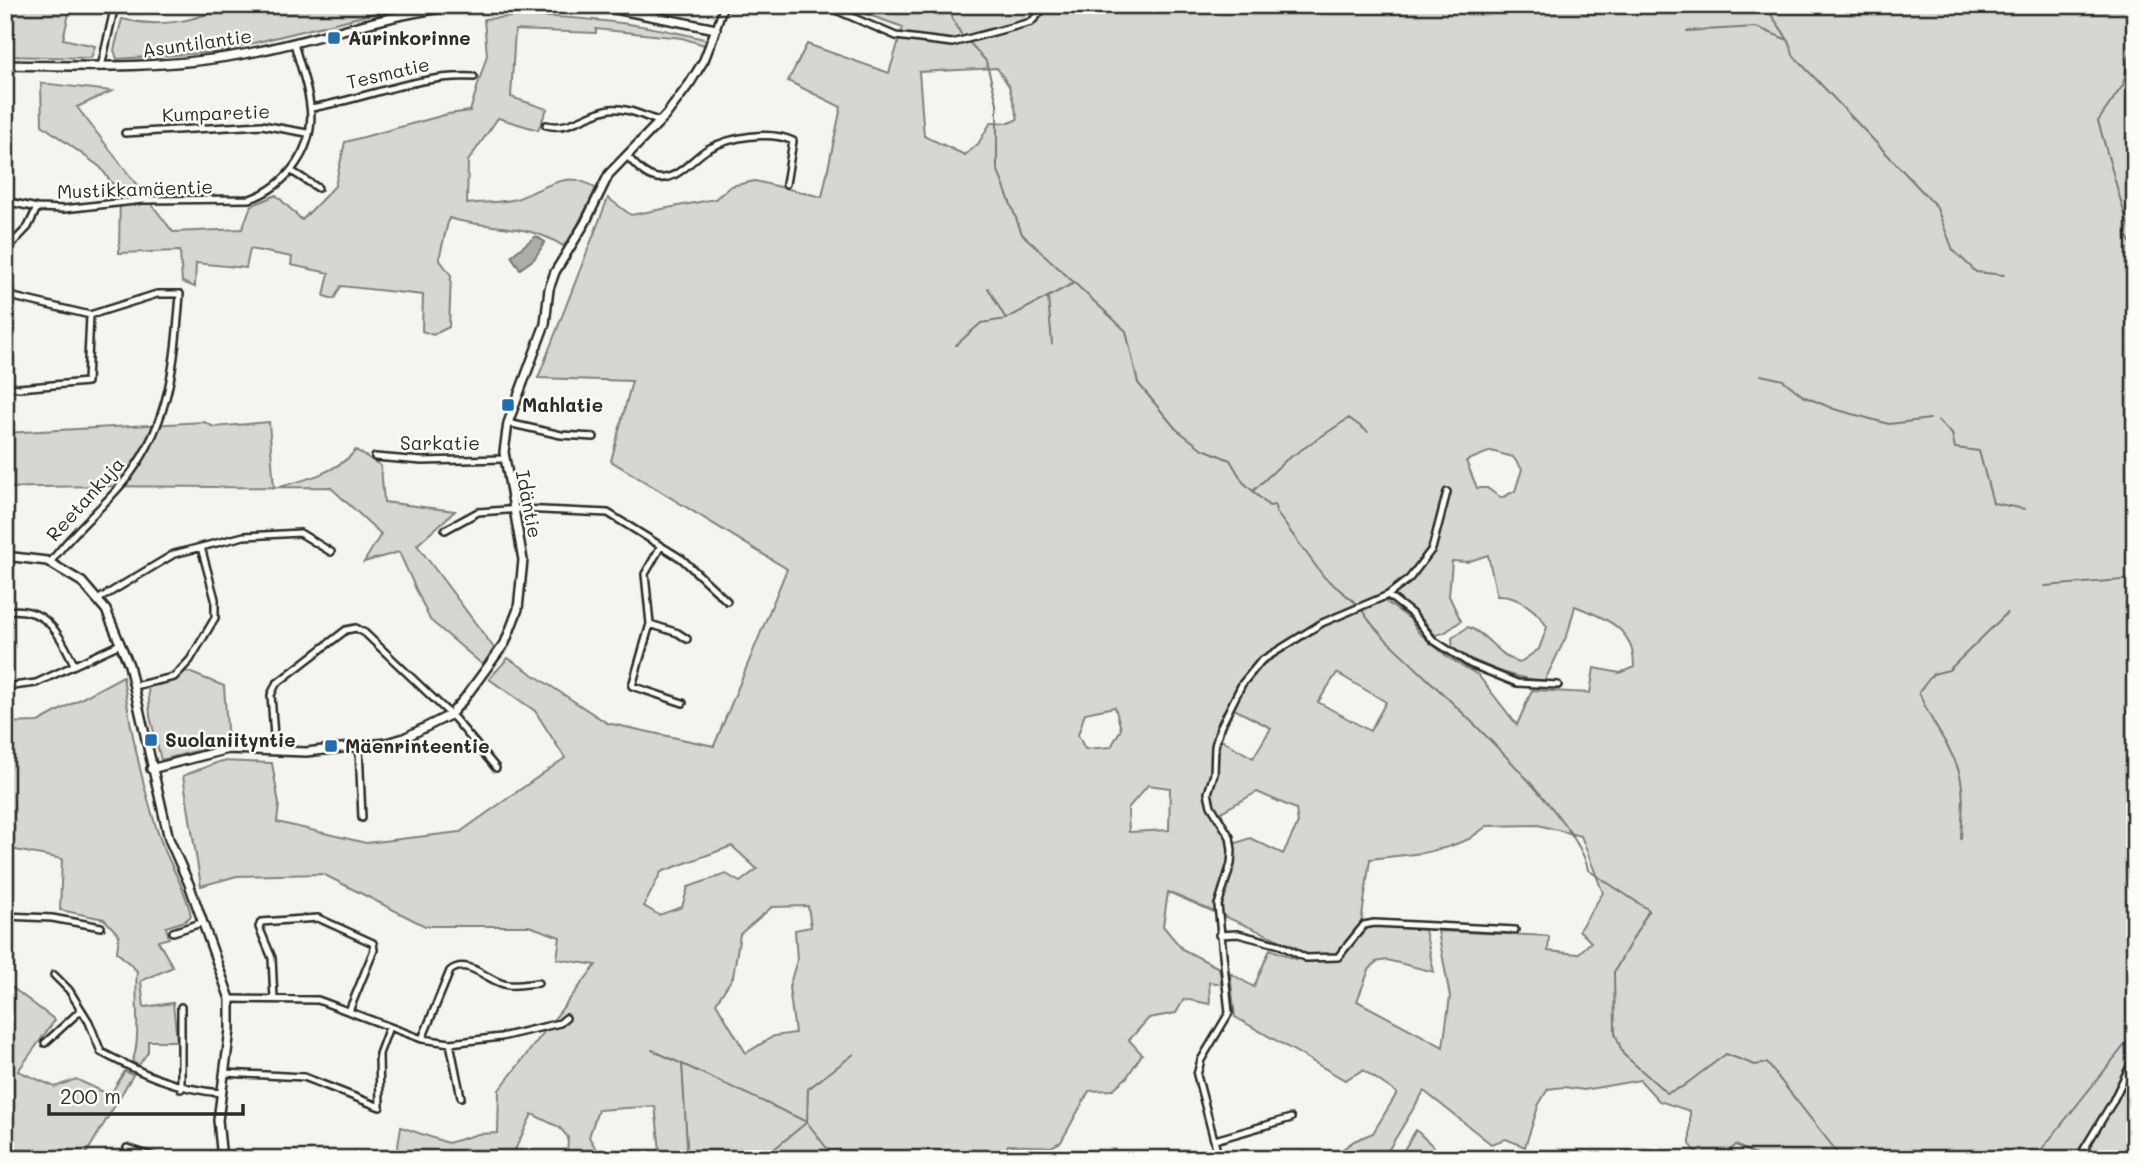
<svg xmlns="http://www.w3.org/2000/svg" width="2140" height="1164" font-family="Mali,sans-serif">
  <rect width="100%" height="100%" fill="#f5f4ef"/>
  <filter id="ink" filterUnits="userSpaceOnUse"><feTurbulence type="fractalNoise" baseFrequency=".0143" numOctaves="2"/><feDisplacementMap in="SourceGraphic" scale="14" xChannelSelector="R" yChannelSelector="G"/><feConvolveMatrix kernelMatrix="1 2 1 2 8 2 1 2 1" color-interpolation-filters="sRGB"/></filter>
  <g filter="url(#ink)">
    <path fill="#d7d6d2" stroke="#81807e" stroke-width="2" fill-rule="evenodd" d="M 5,5 L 71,5 L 63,39 L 95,46 L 91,58 L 5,56 Z
      M 234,5 L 408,5 L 217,52 L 117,59 L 114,50 L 122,19 C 165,29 193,20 234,5 Z
      M 868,5 L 2135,5 L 2135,1159 L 1763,1159 L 1736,1145 L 1720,1159 L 1701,1159 L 1690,1144 L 1690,1111 L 1659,1101 L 1640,1080 L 1584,1090 L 1564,1087 L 1548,1089 L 1539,1104 L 1525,1147 L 1506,1139 L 1491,1144 L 1424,1091 L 1383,1159 L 1329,1159 L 1354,1141 L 1373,1133 L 1397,1093 L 1363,1070 L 1345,1080 L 1235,1017 L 1230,973 L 1254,987 L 1270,949 L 1295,959 L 1298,948 L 1168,892 L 1163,926 L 1182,949 L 1219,968 L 1222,984 L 1209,982 L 1210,1004 L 1184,999 L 1176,1013 L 1149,1018 L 1129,1040 L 1142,1054 L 1127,1077 L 1112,1090 L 1089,1091 L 1061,1142 L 1051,1147 L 1008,1145 L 1001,1159 L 661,1159 L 655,1106 L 598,1110 L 589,1137 L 602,1159 L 567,1159 L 568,1137 L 559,1127 L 532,1114 L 512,1156 L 515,1159 L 396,1159 L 401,1127 L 448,1143 L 478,1134 L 498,1133 L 499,1090 L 596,965 L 557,959 L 560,937 L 529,926 L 425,926 L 323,874 L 237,876 L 201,886 L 183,776 L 221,761 L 272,763 L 279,804 L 277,822 L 366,843 L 460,832 L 565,758 L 535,711 L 489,679 L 508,658 L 607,723 L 714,746 L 787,569 L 611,461 L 632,381 L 538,378 L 608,198 L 631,215 L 715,199 L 731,186 L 755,181 L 822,197 L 841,107 L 788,81 L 807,44 L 889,73 L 903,27 L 866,14 ZM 997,68 L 1009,86 L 1018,119 L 1009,123 L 991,122 L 978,144 L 965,155 L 924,136 L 919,72 ZM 1491,451 L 1513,457 L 1522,469 L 1515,491 L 1501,498 L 1487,488 L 1477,488 L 1466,461 ZM 1488,555 L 1497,596 C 1518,595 1538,611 1547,627 L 1539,649 L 1519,663 C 1498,655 1486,633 1468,627 L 1452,638 L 1453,651 C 1483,664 1512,680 1545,680 L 1568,633 L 1575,606 C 1606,619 1634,627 1634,667 L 1620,673 L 1594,668 L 1590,693 L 1532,690 L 1517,725 L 1478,675 L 1449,658 L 1418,632 L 1410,619 L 1386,602 L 1396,597 L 1425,622 L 1435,635 L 1444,633 L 1461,621 L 1449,596 L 1452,561 L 1467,562 ZM 1337,673 L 1386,702 L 1370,731 L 1318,702 ZM 1115,707 L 1121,729 L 1111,747 L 1085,749 L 1078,735 L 1085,713 ZM 1234,709 L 1271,728 L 1253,758 L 1220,739 ZM 1148,785 L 1170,788 L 1169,830 L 1129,832 L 1128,808 ZM 1257,792 L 1296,809 L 1298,823 L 1283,854 L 1250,838 L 1234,844 L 1221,812 ZM 1538,825 L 1581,836 L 1603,893 L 1579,930 L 1591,942 L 1578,954 L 1548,951 L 1549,936 L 1438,931 L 1450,997 L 1443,1047 L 1357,1001 L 1369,970 L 1376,962 L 1387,960 L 1434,972 L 1425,930 L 1361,924 L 1370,859 L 1423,853 L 1448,847 L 1469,839 L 1487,826 ZM 732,846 L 757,869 L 740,882 L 726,874 L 688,887 L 682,907 L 659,915 L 644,906 L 661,872 ZM 808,906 L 811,927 L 795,930 L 797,960 L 789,987 L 795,1033 L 774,1036 L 746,1053 L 716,1003 L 733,977 L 740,934 L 772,907 Z
      M 524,16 C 587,17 647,24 708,40 L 707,46 L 682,38 L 596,29 L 596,33 L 515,30 L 511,97 L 547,109 L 538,130 L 498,118 L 468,161 L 467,204 C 483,202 501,203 516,199 C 545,189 567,167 596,189 L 571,238 L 563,246 C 528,222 487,230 449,218 L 439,259 L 451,275 L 449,327 L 433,335 L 422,331 L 423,295 L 341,286 L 334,299 L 324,296 L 329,273 L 291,265 L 292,257 L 250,249 L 246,268 L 196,263 L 195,287 L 182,282 L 180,251 L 119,253 L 120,194 L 100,167 L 42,125 L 41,83 L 112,91 L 77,107 L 173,232 L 242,229 L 251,206 L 276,195 L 302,220 L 335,186 L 345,142 L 448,114 L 470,111 L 487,55 L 484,19 Z
      M 204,422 L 214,427 L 269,422 L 274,488 C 302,481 337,473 356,450 L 381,466 L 384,502 L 455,511 L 417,545 L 494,648 L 483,665 L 430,620 L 399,552 L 364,562 L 381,534 L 330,487 C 222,489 114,483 5,488 L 5,433 Z
      M 186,671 L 224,686 L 228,743 L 161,760 L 150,716 L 148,687 L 174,681 Z
      M 123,676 C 130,728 141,780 157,830 C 166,860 185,885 191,916 L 185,921 L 166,927 L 169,938 L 158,941 L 173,967 L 141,981 L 144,1007 L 173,1003 L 177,1041 L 148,1041 L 148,1052 L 139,1065 L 132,1062 C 142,1041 134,997 137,971 L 117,952 L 119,935 L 104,919 L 60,910 L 62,859 L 5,848 L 5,723 L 38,722 Z
      M 5,982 L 55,1020 L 18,1071 L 55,1087 L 76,1079 L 110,1095 L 125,1071 L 133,1075 L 83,1159 L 38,1159 L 5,1144 Z
      M 1416,1130 L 1440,1153 L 1436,1159 L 1399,1158 Z"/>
    <path fill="#adaca9" stroke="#797877" stroke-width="2" d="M 536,236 L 545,242 L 534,259 L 520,269 L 511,256 Z"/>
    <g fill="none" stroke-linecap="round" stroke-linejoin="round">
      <path stroke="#797877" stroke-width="2" d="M 950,5 L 952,18 L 961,34
        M 1765,5 C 1775,23 1790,36 1793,55 L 1936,206 L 1953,250 L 1976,272 L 2004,275
        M 2135,29 L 2123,85 L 2098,121 L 2128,226 L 2126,235 L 2135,251
        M 1687,31 L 1756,27 L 1788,40
        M 969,42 L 986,61 L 997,103 L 997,168 L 1022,234 L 1126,331 L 1138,383 L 1176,429 L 1201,448 L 1230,460 L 1243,482 L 1269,506 L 1275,505 L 1276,512 L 1324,577 L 1357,604
        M 988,288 L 1006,319
        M 1048,297 L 1052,344
        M 956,345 L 981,323 L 1006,319 L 1074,283
        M 1761,375 L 1783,380 L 1803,396 L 1834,409 L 1889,424 L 1930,419
        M 1938,421 L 1952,434 L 1955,448 L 1979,451 L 1993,503 L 2025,509
        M 1254,490 L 1286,460 L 1349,418 L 1368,432
        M 2045,586 L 2135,579
        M 1362,610 C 1375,632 1399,651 1417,669 C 1457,707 1580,821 1588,870 L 1649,910 L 1614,972 L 1615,1033 L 1623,1054 L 1667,1093 L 1682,1087 L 1726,1054 L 1755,1065 L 1767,1063 L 1834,1148 L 1838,1159
        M 1961,839 C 1962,816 1966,788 1957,766 C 1947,740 1929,721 1919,692 L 1933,674 L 1949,670 L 2007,613
        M 652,1050 L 807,1122 L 831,1154
        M 682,1064 L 687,1144 L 685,1159
        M 5,1144 L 38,1159
        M 762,1159 L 807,1122 L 808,1089 L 854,1054
        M 2034,1159 L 2135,1032"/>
      <defs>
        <path id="minor" d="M 824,5 L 896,36 L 952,43 L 1031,22 L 1047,5
          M 716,29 L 724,5
          M 101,67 L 115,5
          M 311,108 C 367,99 416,74 474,77
          M 546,125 C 570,131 587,113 610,109 C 626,107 643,116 658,121
          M 125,133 L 262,125 L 307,133
          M 626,155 C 635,164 644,176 657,178 C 678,181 691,159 708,149 C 730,137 770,130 793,141 L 786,184
          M 293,172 L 318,188
          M 5,201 L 37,208 L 64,209 L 143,200 L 250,199 C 287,186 316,148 310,106 C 308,85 299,63 294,43
          M 5,251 L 28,227 L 37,208
          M 5,295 L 90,315 L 157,294 L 180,294 C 175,358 171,420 130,474 C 106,506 73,530 50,563
          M 5,386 L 19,388 L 87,382 L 90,315
          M 508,423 L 561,435 L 594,437
          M 375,457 L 422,461 L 504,459
          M 445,530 L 478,512 L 521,509 L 608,513 L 682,559 L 727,601
          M 661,546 L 645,574 L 650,624 L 632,686 L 683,703
          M 1388,595 L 1412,614 L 1433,640 L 1470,664 L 1517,683 L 1558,685
          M 99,599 L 174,554 L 244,536 L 300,533 L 331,552
          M 6,611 C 46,605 59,634 74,664
          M 650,624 L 678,633 L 687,639
          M 134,686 L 174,677 L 190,660 L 215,618 L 215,599 L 201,547
          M 5,687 L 36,683 L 120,644
          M 359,747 L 362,818
          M 275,750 L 271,695 L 276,684 L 346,630 L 356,628 L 365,633 L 455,719 L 496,768
          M 5,916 L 52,918 L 101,927
          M 173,932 L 201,923
          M 1219,935 L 1238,934 L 1280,945 L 1306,958 L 1338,957 L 1364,925 L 1374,923 L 1515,930
          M 54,975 L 69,990 L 89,1022 L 101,1052 C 141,1073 175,1089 221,1093
          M 230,999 L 318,1000 L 422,1039 L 450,1043 L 501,1037 L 560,1023 L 566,1018
          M 274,999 L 272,958 L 259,927 L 261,922 L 318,918 L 373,943 L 374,950 L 349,1011
          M 181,1007 L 181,1089
          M 422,1039 L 450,971 C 468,956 489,983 508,985 C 518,986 528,984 538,983
          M 45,1043 L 81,1010
          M 450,1043 L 461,1097
          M 224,1073 L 304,1077 L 380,1107 L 379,1054 L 389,1027
          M 1215,1140 L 1291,1118
          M 127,1148 L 160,1159
          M 1219,1159 L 1197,1075 L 1201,1060 L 1229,1013 L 1218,905 L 1231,864 L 1232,850 L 1230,837 L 1211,806 L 1208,793 L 1214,774 L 1215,746 L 1220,728 L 1242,684 L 1261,661 L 1322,623 L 1388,595 L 1409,579 L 1432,549 L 1447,492
          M 2078,1159 L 2112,1103 L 2135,1056"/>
        <path id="tertiary" d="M 5,65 C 91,67 175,69 259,51 C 331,36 398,10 472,5
          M 5,556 L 47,561 L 82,582 L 106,610 L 129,665 L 169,839 L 189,884 L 230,999 L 230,1030 L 218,1120 L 222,1159
          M 151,769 L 228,749 L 306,752 L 386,743 L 404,738 L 450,715 L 464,699 L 505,643 L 518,609 L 523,560 L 504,452 L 508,423 L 545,324 L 549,289 L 555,272 L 585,223 L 609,174 L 666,115 L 690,83 L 704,60 L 716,29 L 595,5"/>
      </defs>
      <use href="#minor" stroke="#2b2b2b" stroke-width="10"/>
      <use href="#tertiary" stroke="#2b2b2b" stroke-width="12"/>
      <use href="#minor" stroke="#fdfcf7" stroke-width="5"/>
      <use href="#tertiary" stroke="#fdfcf7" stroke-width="7"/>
    </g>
  </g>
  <g fill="#1f6fb2" stroke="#fdfcf7" stroke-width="2.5">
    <rect x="327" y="31" width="14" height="14" rx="3.5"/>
    <rect x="501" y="398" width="14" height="14" rx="3.5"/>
    <rect x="144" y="733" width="14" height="14" rx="3.5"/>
    <rect x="324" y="739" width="14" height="14" rx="3.5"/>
  </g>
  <g text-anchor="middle" stroke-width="5" stroke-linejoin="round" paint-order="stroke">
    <g font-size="19" font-weight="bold" fill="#2b2b2b" stroke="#fdfcf7" text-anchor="start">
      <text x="348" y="45">Aurinkorinne</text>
      <text x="522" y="412">Mahlatie</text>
      <text x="165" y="747">Suolaniityntie</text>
      <text x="345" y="753">Mäenrinteentie</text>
    </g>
    <g font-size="19" fill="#2b2b2b" stroke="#fdfcf7">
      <text transform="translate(197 43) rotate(-8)" y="7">Asuntilantie</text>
      <text transform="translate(388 73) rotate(-13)" y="7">Tesmatie</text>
      <text transform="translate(216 113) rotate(-2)" y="7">Kumparetie</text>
      <text transform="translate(135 189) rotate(-2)" y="7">Mustikkamäentie</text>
      <text x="440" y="450">Sarkatie</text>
      <text transform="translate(85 499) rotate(-48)" y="7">Reetankuja</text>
      <text transform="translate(529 504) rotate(79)" y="7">Idäntie</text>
    </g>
  </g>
  <rect width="2140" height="1164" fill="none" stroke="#fdfcf7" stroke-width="28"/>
  <rect x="14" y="14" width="2112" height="1136" fill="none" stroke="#2b2b2b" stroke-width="2.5" filter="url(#ink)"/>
  <path d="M49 1104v10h194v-10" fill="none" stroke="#2b2b2b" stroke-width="3.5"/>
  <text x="60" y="1104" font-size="21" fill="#2b2b2b" stroke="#fdfcf7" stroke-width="5" paint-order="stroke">200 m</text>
</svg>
